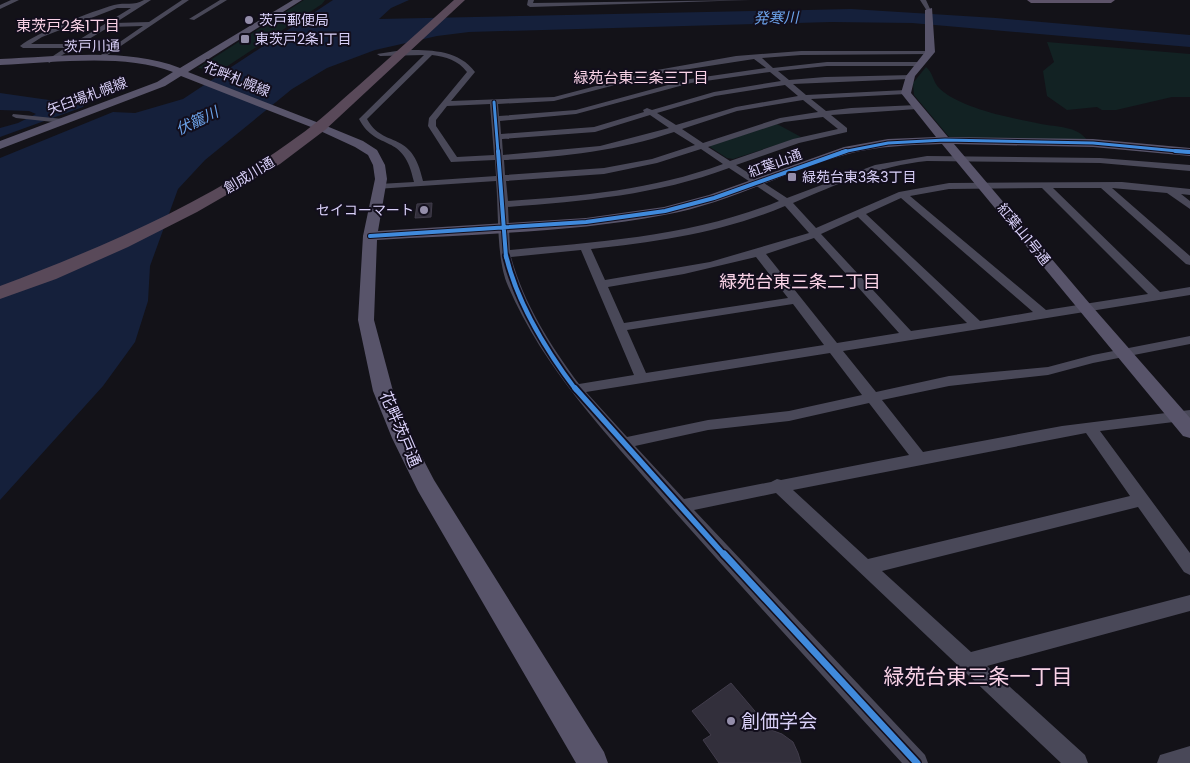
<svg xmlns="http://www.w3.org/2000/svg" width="1190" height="763" font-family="Poppins,'Noto Sans JP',sans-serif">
  <rect width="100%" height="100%" fill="#131218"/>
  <path fill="#122223" d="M 304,0 L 325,0 L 322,4 L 220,71 L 198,68 Z
    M 1047,42 L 1190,54 L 1190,97 L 1172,97 L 1116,110 L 1102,110 L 1097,107 L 1067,110 L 1047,96 L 1043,71 L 1054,62 Z
    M 926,67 C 933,72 933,83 940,89 C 962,109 1012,118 1041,124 C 1057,127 1077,126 1087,140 L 950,138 L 914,95 L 913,83 Z
    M 777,124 L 801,137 L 733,159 L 727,158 L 710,147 L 711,145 Z"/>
  <path fill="#15203b" d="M 333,0 L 409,0 L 391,8 L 379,19 L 851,9 L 996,18 L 1190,35 L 1190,47 L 912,23 L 831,22 L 469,32 L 437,36 L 375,50 L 327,68 L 292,89 L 205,160 L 178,189 L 150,266 L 148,301 L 135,342 L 103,386 L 0,500 L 0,158 L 113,112 L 135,113 L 183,99 Z
    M 0,93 L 84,105 L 83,107 L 0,137 L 0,128 L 18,123 L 36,114 L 29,111 L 0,110 Z"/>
  <path fill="#322f3b" stroke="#413c4b" d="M 432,203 L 431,217 L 415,218 L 417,204 Z
    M 731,683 L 771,730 L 782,734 L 793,742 L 798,753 L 801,763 L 719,763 L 703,740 L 711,735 L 692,711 Z"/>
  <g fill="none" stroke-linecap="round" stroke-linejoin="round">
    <path fill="#494858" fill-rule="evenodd" d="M 11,0 L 19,0 L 0,9 L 0,5 Z
      M 144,0 L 151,0 L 115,23 L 149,22 L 182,0 L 189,0 L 100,60 L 95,59 L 143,26 L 109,27 L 49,63 L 47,60 L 65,48 L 23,48 L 20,46 C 35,33 93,11 114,5 C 125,2 134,6 144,0 ZM 117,8 L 131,8 L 72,44 L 31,44 L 42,37 Z
      M 220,0 L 227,0 L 194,20 L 189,19 Z
      M 528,0 L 534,0 L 533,3 L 751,0 L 530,7 L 527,5 Z
      M 920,0 L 926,0 L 931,11 L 927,11 Z
      M 403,50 C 429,50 458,49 475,72 L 451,101 L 554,97 L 657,70 L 736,56 L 801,51 L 932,51 L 930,54 L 801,55 L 762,58 L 773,68 L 827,62 L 921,62 L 924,64 L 921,66 L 827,66 L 778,71 L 789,80 L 825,77 L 912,75 L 912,79 L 909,79 L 793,84 L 806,95 L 906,90 L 910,92 L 906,94 L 811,99 L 826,111 L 851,108 L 917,105 L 921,107 L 917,109 L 831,115 L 847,128 L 847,132 L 799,143 L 736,165 L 787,198 L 875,165 L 927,156 L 1100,158 L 1190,165 L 1190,171 L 1100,163 L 927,161 C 879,166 837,184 793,203 L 816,228 L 899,192 L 949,183 L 1122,182 L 1190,189 L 1190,195 L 1181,194 L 1190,201 L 1190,209 L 1167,193 L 1112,188 L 1190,256 L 1190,265 L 1186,264 L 1101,188 L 1053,188 L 1160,292 L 1190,287 L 1190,295 L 843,351 L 876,392 L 949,376 L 1048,367 L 1093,355 L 1190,336 L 1190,344 L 1093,363 L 1048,375 L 949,386 L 882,400 L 923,452 L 1062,426 L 1190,410 L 1190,420 L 1100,431 L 1190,553 L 1190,575 L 1184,572 L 1138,507 L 882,571 L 971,652 L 1190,595 L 1190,611 L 987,666 L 1085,755 L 1088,763 L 1061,763 L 776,493 L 694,510 L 925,755 L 928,763 L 902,763 C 823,676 744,590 666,502 C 607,434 544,370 508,286 C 496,259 499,212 496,181 L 376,189 L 374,187 L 379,184 L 414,182 C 404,131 377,153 359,119 L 424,55 L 380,56 L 377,54 ZM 432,55 C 446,57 458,60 467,72 L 429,118 L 428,126 L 451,162 L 495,160 L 496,176 L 423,181 C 412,128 384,150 367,119 ZM 754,59 L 766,68 L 690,79 L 576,110 L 499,116 L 498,104 L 554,101 L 657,74 ZM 770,72 L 781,81 L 714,92 L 652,110 L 647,108 L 643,110 L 644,112 L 594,127 L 501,134 L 500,121 L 576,114 L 691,83 ZM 785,85 L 798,96 L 736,107 L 676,125 L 657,113 L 715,96 ZM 803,100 L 818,112 L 780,118 L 703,143 L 682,129 L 737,111 ZM 490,104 L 494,155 L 457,157 L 436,126 L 436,120 L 447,106 ZM 650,115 L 669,128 L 600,146 L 503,155 L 502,139 L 595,132 ZM 823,117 L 838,129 L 793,139 L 730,161 L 708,147 L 784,122 ZM 674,132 L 695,145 L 652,159 L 604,168 L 505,175 L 504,160 C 562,157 618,151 674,132 ZM 701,149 L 723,164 C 652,190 582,196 508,201 L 506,181 L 604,174 L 657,163 ZM 729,168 L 779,201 C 694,236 601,242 510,250 L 508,207 C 584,201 657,195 729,168 ZM 1042,188 L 1148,294 L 1046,310 L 910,196 L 949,189 ZM 901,198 L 1033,312 L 980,321 L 866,214 ZM 785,206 L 809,233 L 710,262 L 605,280 L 591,249 C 657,242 724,232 785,206 ZM 858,217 L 967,323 L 911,331 L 821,234 ZM 814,238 L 899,333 L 837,343 L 766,254 ZM 581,250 L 634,375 L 579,384 C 550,345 524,304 511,257 ZM 756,257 L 788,298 L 624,323 L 608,287 L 684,274 ZM 793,304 L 824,345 L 646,373 L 627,330 ZM 830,353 L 862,395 L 789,411 L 708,420 L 627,437 L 586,392 ZM 869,403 L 909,455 L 781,480 L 777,479 L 771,482 L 684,499 L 635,446 L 708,430 L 789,421 ZM 1086,433 L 1130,496 L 868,559 L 793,490 Z
      M 13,114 L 63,119 L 67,121 L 63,123 L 16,118 L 12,116 Z
      M 1190,746 L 1190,763 L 1157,763 L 1160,755 Z"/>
    <path fill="#58546a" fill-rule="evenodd" d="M 293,0 L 302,0 L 188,72 L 324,125 L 363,141 L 377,150 L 385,165 L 387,179 L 378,231 L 586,218 L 664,207 L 709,195 L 844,147 L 888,139 L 936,137 L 901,93 L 906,76 L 925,52 L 925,10 L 932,8 L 935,52 L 915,76 L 911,93 L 948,137 L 1093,139 L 1190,148 L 1190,156 L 1093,147 L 954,144 L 1090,304 L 1190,418 L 1190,438 L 1183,436 L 942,144 C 910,145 878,146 848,154 C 785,171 728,204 664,215 C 570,233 473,234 377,240 L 374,320 L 393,391 L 412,438 L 434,480 L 604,752 L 608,763 L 576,763 L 418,491 L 392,438 L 373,391 L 358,320 L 363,236 L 375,179 L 373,165 L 368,155 L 355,147 L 316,129 L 181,76 L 165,86 L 0,149 L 0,141 L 157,82 L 173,72 C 124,53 53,63 0,65 L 0,59 C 58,57 125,47 180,68 Z"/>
    <path fill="#5d5369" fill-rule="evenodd" d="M 1027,0 L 1115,0 L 1111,3 L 1031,3 Z"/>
    <path fill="#594959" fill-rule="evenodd" d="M 454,0 L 465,0 L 325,130 L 280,164 L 197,212 L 128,247 L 56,279 L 0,299 L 0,286 C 101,248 210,201 297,137 C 319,122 338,103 358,86 C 390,57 422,29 454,0 Z"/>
    <defs>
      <path id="cycleway-far4" d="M 494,102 L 498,152
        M 842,152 L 888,143 L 945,140 L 1093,143 L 1188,152"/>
      <path id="cycleway-far3" d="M 498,151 L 506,257
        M 1175,151 L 1190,152
        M 370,236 L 586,222 L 665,211 L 714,198 L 846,151"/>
      <path id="cycleway-far2" d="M 506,256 C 518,305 545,349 576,390"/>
      <path id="cycleway-far1" d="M 575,388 L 725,556"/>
      <path id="cycleway" d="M 724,554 L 917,763"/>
    </defs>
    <use href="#cycleway-far4" stroke="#120e1c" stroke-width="5"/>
    <use href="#cycleway-far3" stroke="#120e1c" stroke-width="6"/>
    <use href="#cycleway-far2" stroke="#120e1c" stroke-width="8"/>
    <use href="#cycleway-far1" stroke="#120e1c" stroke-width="9"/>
    <use href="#cycleway" stroke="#120e1c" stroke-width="10"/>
    <use href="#cycleway-far4" stroke="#408adc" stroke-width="3"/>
    <use href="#cycleway-far3" stroke="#408adc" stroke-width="4"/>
    <use href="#cycleway-far2" stroke="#408adc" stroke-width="4.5"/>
    <use href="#cycleway-far1" stroke="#408adc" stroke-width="5.5"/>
    <use href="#cycleway" stroke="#408adc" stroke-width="7"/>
  </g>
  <g fill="#948eaa" stroke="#120e1c" stroke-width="2">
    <circle cx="249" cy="20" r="5"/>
    <rect x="240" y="34" width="10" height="10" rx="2.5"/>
    <rect x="787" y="172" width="10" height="10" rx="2.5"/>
    <circle cx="424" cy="210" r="5"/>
    <circle cx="731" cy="721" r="5"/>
  </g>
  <g text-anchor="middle" stroke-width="4" stroke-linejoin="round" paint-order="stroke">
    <g font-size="14" fill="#d9d0f8" stroke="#120e1c" text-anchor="start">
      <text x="259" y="25">茨戸郵便局</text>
      <text x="255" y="44">東茨戸2条1丁目</text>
      <text x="802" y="182">緑苑台東3条3丁目</text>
      <text x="414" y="215" text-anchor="end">セイコーマート</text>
    </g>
    <g font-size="14" fill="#d9d0f8" stroke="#120e1c">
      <text transform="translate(92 46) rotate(-1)" y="5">茨戸川通</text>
      <text transform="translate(237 79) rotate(22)" y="5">花畔札幌線</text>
      <text transform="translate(87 96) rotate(-20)" y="5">矢臼場札幌線</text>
      <text transform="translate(775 163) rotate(-20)" y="5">紅葉山通</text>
      <text transform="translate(249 175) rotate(-31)" y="5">創成川通</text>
      <text transform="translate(1024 234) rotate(51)" y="5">紅葉山1号通</text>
    </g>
    <g font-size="15" font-style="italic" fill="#6ca3ea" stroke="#120e1c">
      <text transform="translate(776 18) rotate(-1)" y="5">発寒川</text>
      <text transform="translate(197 121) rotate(-26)" y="5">伏籠川</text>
    </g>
    <g font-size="15" fill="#f9d2e6" stroke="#120e1c">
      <text x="68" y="31">東茨戸2条1丁目</text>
      <text x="641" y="83">緑苑台東三条三丁目</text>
    </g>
    <g font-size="16" fill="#d9d0f8" stroke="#120e1c">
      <text transform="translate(401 429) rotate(67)" y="6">花畔茨戸通</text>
    </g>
    <g font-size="18" fill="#f9d2e6" stroke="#120e1c">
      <text x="800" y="288">緑苑台東三条二丁目</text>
    </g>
    <g font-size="19" fill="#d9d0f8" stroke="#120e1c" text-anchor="start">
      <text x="741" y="728">創価学会</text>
    </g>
    <g font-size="21" fill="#f9d2e6" stroke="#120e1c">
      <text x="978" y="684">緑苑台東三条一丁目</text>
    </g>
  </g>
</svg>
